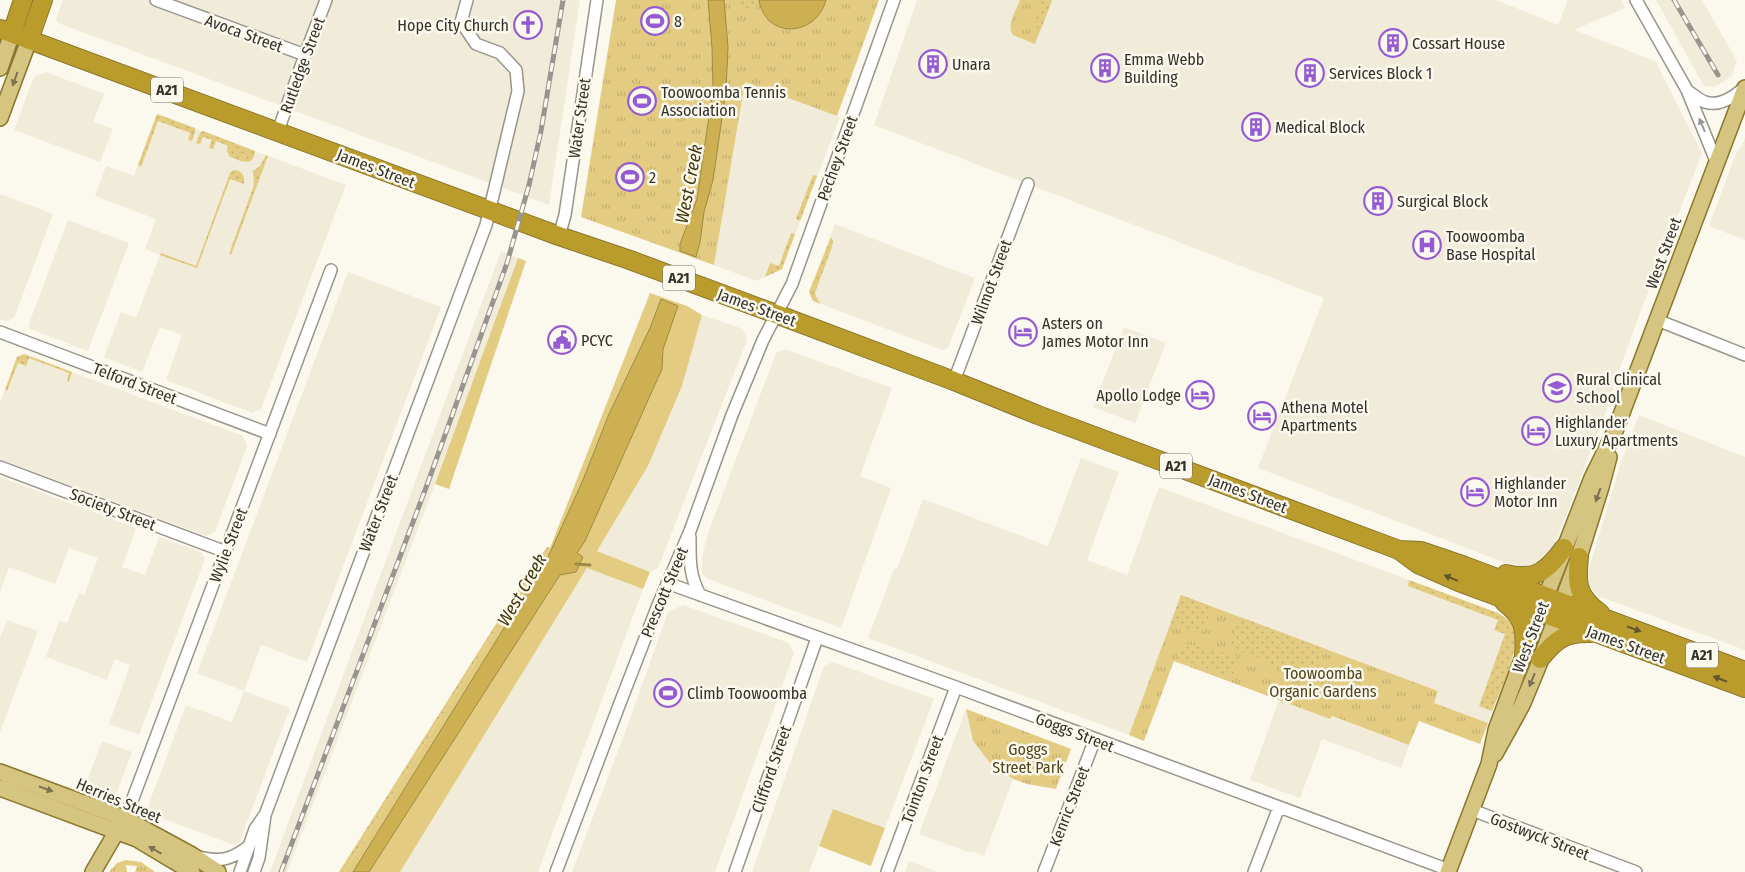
<svg xmlns="http://www.w3.org/2000/svg" width="1745" height="872" font-family="'Fira Sans Condensed',sans-serif">
  <defs>
    <pattern id="park-tufts" width="24" height="20" patternUnits="userSpaceOnUse" patternTransform="scale(1.25)"><rect width="24" height="20" fill="#e3cc81"/><path d="M3 7l-1-3M5 7V3M7 7l1-3M15 17l-1-3M17 17v-4M19 17l1-3" fill="none" stroke="#c3b070"/></pattern>
    <pattern id="garden-dots" width="8" height="8" patternUnits="userSpaceOnUse" patternTransform="scale(1.25)"><rect width="8" height="8" fill="#e3cc81"/><path d="M2 2h.1M6 6h.1" fill="none" stroke="#c3b070" stroke-width="1.8" stroke-linecap="round"/></pattern>
  </defs>
  <rect width="100%" height="100%" fill="#fbf8ed"/>
  <path fill="#f1ecd9" d="M 63,0 L 580,0 L 549,205 L 58,23 L 56,19 Z
    M 917,0 L 1496,0 L 1558,25 L 1568,0 L 1621,0 L 1625,8 L 1574,30 L 1655,61 L 1702,153 L 1640,313 L 1615,382 L 1608,406 L 1554,547 L 1547,557 L 1542,562 L 1523,566 L 1503,562 L 1258,468 L 1324,298 L 874,125 Z
    M 1656,0 L 1702,0 L 1737,61 L 1731,77 L 1714,87 L 1704,86 Z
    M 46,72 L 104,94 L 93,122 L 113,129 L 100,162 L 14,130 L 34,77 Z
    M 745,81 L 840,117 L 782,269 L 756,281 L 714,265 Z
    M 157,114 L 346,185 L 261,409 L 252,413 L 166,380 L 182,335 L 160,327 L 142,372 L 104,357 L 121,312 L 136,318 L 160,255 L 145,249 L 156,219 L 95,196 L 106,166 L 134,176 Z
    M 1745,138 L 1745,240 L 1709,226 L 1737,151 L 1742,146 Z
    M 0,194 L 53,214 L 14,318 L 7,321 L 0,319 Z
    M 68,220 L 129,243 L 88,351 L 30,329 L 28,326 Z
    M 835,224 L 975,278 L 948,348 L 942,350 L 813,301 L 809,292 Z
    M 501,251 L 518,258 L 432,492 L 287,872 L 270,872 Z
    M 348,272 L 441,307 L 307,662 L 261,645 L 244,691 L 290,708 L 239,843 L 234,845 L 153,815 L 148,806 L 186,705 L 232,722 L 244,691 L 197,673 Z
    M 702,315 L 743,329 L 747,340 L 658,568 L 650,572 L 597,551 L 648,466 L 682,386 Z
    M 1124,327 L 1166,343 L 1135,423 L 1093,407 Z
    M 785,349 L 892,388 L 860,476 L 891,488 L 841,628 L 708,579 L 702,574 L 702,557 L 708,533 L 776,353 Z
    M 24,354 L 243,436 L 247,446 L 215,532 L 206,536 L 0,459 L 0,403 L 17,357 Z
    M 1639,415 L 1745,457 L 1745,650 L 1598,596 L 1589,585 L 1588,572 L 1620,465 Z
    M 1081,458 L 1119,472 L 1087,560 L 1127,575 L 1159,487 L 1498,613 L 1508,619 L 1514,633 L 1514,648 L 1511,662 L 1488,723 L 1433,703 L 1438,691 L 1181,596 L 1129,735 L 868,638 L 894,569 L 897,569 L 923,499 L 1048,546 Z
    M 0,477 L 136,528 L 122,567 L 145,575 L 159,537 L 201,552 L 205,559 L 139,735 L 109,724 L 130,665 L 115,659 L 107,680 L 46,657 L 59,621 L 67,623 L 79,593 L 84,595 L 98,558 L 69,548 L 55,584 L 9,567 L 0,592 Z
    M 587,568 L 643,589 L 538,872 L 400,872 Z
    M 683,605 L 789,643 L 794,653 L 715,872 L 572,872 L 627,727 L 668,612 Z
    M 7,620 L 38,631 L 0,732 L 0,638 Z
    M 833,662 L 934,699 L 885,828 L 833,809 L 809,872 L 752,872 L 824,666 Z
    M 1279,700 L 1330,719 L 1331,716 L 1409,745 L 1401,768 L 1322,739 L 1300,798 L 1250,780 Z
    M 966,709 L 973,741 L 990,763 L 1013,779 L 984,856 L 972,851 L 971,853 L 919,834 Z
    M 102,741 L 132,752 L 114,800 L 84,789 Z
    M 909,861 L 930,869 L 938,872 L 905,872 Z"/>
  <path fill="#e3cc81" d="M 518,258 L 526,261 L 449,489 L 435,484 Z
    M 650,293 L 687,306 L 702,315 L 682,386 L 648,466 L 597,551 L 650,572 L 643,589 L 587,568 L 400,872 L 344,872 L 510,607 L 550,548 Z
    M 833,809 L 885,828 L 871,866 L 819,846 Z"/>
  <path fill="url(#park-tufts)" d="M 616,0 L 879,0 L 837,116 L 745,82 L 714,265 L 581,217 Z
    M 1020,0 L 1052,0 L 1035,44 L 1013,35 C 1006,25 1016,11 1020,0 Z
    M 1181,595 L 1438,691 L 1434,703 L 1488,723 L 1480,744 L 1419,721 L 1409,745 L 1332,716 L 1330,719 L 1174,661 L 1144,741 L 1129,735 Z
    M 966,709 L 1071,749 L 1056,789 L 1027,784 L 1013,779 L 990,763 L 973,741 Z
    M 126,860 L 141,862 L 155,872 L 135,872 L 137,866 L 126,865 L 127,872 L 109,872 L 117,863 Z"/>
  <path fill="url(#garden-dots)" d="M 755,0 L 757,8 L 747,13 L 743,6 L 734,6 L 733,0 Z
    M 1042,0 L 1052,0 L 1041,29 L 1033,26 L 1040,6 L 1037,1 Z
    M 157,114 L 195,128 L 195,132 L 192,141 L 188,140 L 190,133 L 158,121 L 141,167 L 138,165 Z
    M 203,131 L 255,151 C 254,168 239,161 229,156 L 227,151 L 228,146 L 216,141 L 213,149 L 209,148 L 212,140 L 203,137 L 200,144 L 196,143 L 200,133 Z
    M 266,155 L 268,156 L 231,255 L 229,254 L 254,185 L 253,171 L 260,166 Z
    M 234,170 C 242,170 245,176 244,184 L 230,179 L 197,268 L 160,255 L 161,253 L 196,266 L 230,173 Z
    M 813,175 L 817,176 L 800,221 L 796,219 Z
    M 791,233 L 795,234 L 782,269 L 765,277 L 770,263 L 779,266 Z
    M 831,237 L 833,241 L 832,247 L 815,293 L 817,299 L 821,304 L 813,301 L 809,292 Z
    M 24,354 L 72,372 L 69,382 L 67,381 L 69,373 L 29,358 L 26,366 L 18,363 L 7,391 L 5,390 L 17,357 Z
    M 547,547 L 550,548 L 510,607 L 344,872 L 339,872 L 508,605 Z
    M 1409,580 L 1498,613 C 1504,617 1510,620 1513,627 C 1522,649 1500,690 1492,711 L 1479,706 L 1505,634 L 1494,630 L 1498,620 L 1408,586 Z
    M 1181,595 L 1212,607 L 1202,634 L 1171,623 Z
    M 1240,617 L 1323,648 L 1317,665 L 1329,680 L 1319,693 C 1291,674 1262,657 1229,648 Z
    M 1188,644 L 1241,657 L 1233,678 L 1176,657 L 1179,651 Z"/>
  <path fill="#ccb051" stroke="#9e8a46" d="M 708,0 L 724,0 L 728,47 L 726,90 L 713,180 L 704,212 L 700,242 L 696,257 L 680,251 L 680,244 L 697,199 L 713,88 L 712,47 Z
    M 759,0 L 826,0 C 816,37 766,40 759,0 Z
    M 661,299 L 678,306 L 663,349 L 662,369 L 585,541 L 577,553 L 583,557 L 576,572 L 560,575 L 369,872 L 353,872 L 548,557 L 583,480 L 609,414 L 650,328 Z"/>
  <g fill="none" stroke-linecap="round" stroke-linejoin="round">
    <path stroke="#9e8a46" stroke-width="3" d="M 576,564 L 590,565"/>
    <defs>
      <path id="minor" d="M 156,0 L 305,55
        M 1636,0 L 1687,90 L 1716,161
        M 1688,91 C 1694,95 1699,100 1705,102 C 1719,107 1735,96 1745,87
        M 278,131 L 305,55 L 326,0
        M 559,236 L 565,215 L 597,0
        M 1657,320 L 1745,355
        M 0,332 L 270,434
        M 954,381 L 1028,184
        M 0,467 L 226,552
        M 690,537 C 690,559 689,575 700,595
        M 667,583 L 956,687 L 1449,870
        M 1472,810 L 1636,872
        M 124,818 L 132,801 L 331,270
        M 199,857 C 221,862 231,860 249,846
        M 240,872 L 255,829 L 264,816
        M 254,872 L 259,858 L 265,815 L 486,225 L 518,91 L 516,70 L 500,53 L 476,44 L 461,22 L 467,0
        M 556,872 L 620,703 L 658,605 L 690,531 L 732,415 L 763,340 L 792,284 L 894,0
        M 735,872 L 817,638
        M 887,872 L 956,687
        M 1044,872 L 1095,739
        M 1254,872 L 1279,807"/>
      <path id="major" d="M 0,68 L 12,33
        M 0,118 L 29,40
        M 1495,754 L 1522,705 L 1537,669 L 1579,557 L 1601,487 L 1609,457
        M 0,772 L 124,818 L 192,855 L 218,872
        M 0,788 L 137,839 L 192,872
        M 93,872 L 121,824
        M 1448,872 L 1489,764 L 1496,730 L 1536,622 L 1592,478 L 1615,431 L 1745,88"/>
      <path id="highway" d="M 0,29 L 559,236 L 630,260 L 776,314 L 954,381 L 1038,415 L 1399,550 L 1418,564 L 1459,582 L 1745,688
        M 12,33 L 23,0
        M 29,40 L 43,0
        M 1399,550 L 1421,551 L 1465,566 L 1745,671
        M 1579,557 C 1576,584 1577,596 1600,613
        M 1506,574 C 1536,581 1547,571 1564,548
        M 1504,602 C 1524,617 1526,629 1524,654
        M 1540,659 C 1556,639 1565,632 1591,633"/>
    </defs>
    <use href="#minor" stroke="#98958b" stroke-width="14"/>
    <use href="#major" stroke="#8a772d" stroke-width="18"/>
    <use href="#highway" stroke="#8a772d" stroke-width="20"/>
    <use href="#minor" stroke="#fff" stroke-width="11"/>
    <use href="#major" stroke="#d6c481" stroke-width="15"/>
    <use href="#highway" stroke="#ba9c2d" stroke-width="18"/>
    <defs>
      <path id="rail" d="M 1674,0 L 1718,75
        M 281,872 L 427,485 L 507,263 L 529,185 L 541,131 L 563,0"/>
    </defs>
    <use href="#rail" stroke="#97958d" stroke-width="5"/>
    <use href="#rail" stroke="#fbf8ed" stroke-width="3" stroke-dasharray="9" stroke-linecap="butt"/>
  </g>
  <defs><path id="oneway-solid" d="M-6-.8H1V-3.2L6.5 0L1 3.2V.8H-6Z" transform="scale(1.25)"/></defs>
  <g fill="#7c7352">
    <use href="#oneway-solid" transform="translate(15 79) rotate(110)"/>
    <use href="#oneway-solid" transform="translate(1598 495) rotate(110)"/>
    <use href="#oneway-solid" transform="translate(1532 680) rotate(112)"/>
    <use href="#oneway-solid" transform="translate(46 789) rotate(20)"/>
    <use href="#oneway-solid" transform="translate(155 850) rotate(-150)"/>
  </g>
  <use fill="#989896" href="#oneway-solid" transform="translate(1702 125) rotate(-113)"/>
  <g fill="#62562c">
    <use href="#oneway-solid" transform="translate(1451 578) rotate(-157)"/>
    <use href="#oneway-solid" transform="translate(1634 629) rotate(20)"/>
    <use href="#oneway-solid" transform="translate(1720 679) rotate(-159)"/>
  </g>
  <defs>
    <symbol id="stadium-ring" viewBox="-11 -11 22 22"><circle r="9.5" fill="#fbf8ed" stroke="#945bd3" stroke-width="1.5"/><path d="M0-5a6.5 5 0 1 0 0 10a6.5 5 0 1 0 0-10ZM-3.5-1.8h7v3.6h-7Z" fill="#945bd3"/></symbol>
    <symbol id="church-ring" viewBox="-11 -11 22 22"><circle r="9.5" fill="#fbf8ed" stroke="#945bd3" stroke-width="1.5"/><path d="M-1.2-6h2.4v3.5h3.3v2.4h-3.3V6h-2.4V-.1h-3.3v-2.4h3.3Z" fill="#945bd3"/></symbol>
    <symbol id="building-ring" viewBox="-11 -11 22 22"><circle r="9.5" fill="#fbf8ed" stroke="#945bd3" stroke-width="1.5"/><path d="M-4-6H4V6H1V3H-1V6H-4ZM-2.5-4.3h1.7v1.8h-1.7ZM.8-4.3h1.7v1.8H.8ZM-2.5-1h1.7V.8h-1.7ZM.8-1h1.7V.8H.8Z" fill="#945bd3"/></symbol>
    <symbol id="hospital-ring" viewBox="-11 -11 22 22"><circle r="9.5" fill="#fbf8ed" stroke="#945bd3" stroke-width="1.5"/><path d="M-5-5h3v3.5h4V-5h3V5h-3V1.5h-4V5h-3Z" fill="#945bd3"/></symbol>
    <symbol id="hotel-ring" viewBox="-11 -11 22 22"><circle r="9.5" fill="#fbf8ed" stroke="#945bd3" stroke-width="1.5"/><path d="M-6-4.5h1.5V1H6V5H4.5V3h-9V5H-6ZM-4 0a1.8 1.8 0 1 1 3.6 0ZM.5 0V-2.5h3Q6-2.5 6 0Z" fill="#945bd3"/></symbol>
    <symbol id="civic-ring" viewBox="-11 -11 22 22"><circle r="9.5" fill="#fbf8ed" stroke="#945bd3" stroke-width="1.5"/><path d="M-.6-6.5H3V-4.5H.6V-3L4-1V1h2V6H-6V1h2V-1L-.6-3ZM-1.2 2.5V6h2.4V2.5Z" fill="#945bd3"/></symbol>
    <symbol id="university-ring" viewBox="-11 -11 22 22"><circle r="9.5" fill="#fbf8ed" stroke="#945bd3" stroke-width="1.5"/><path d="M0-5L7-2L0 1L-7-2ZM-4 1L0 2.5L4 1V4Q0 6-4 4Z" fill="#945bd3"/></symbol>
  </defs>
  <g fill-rule="evenodd">
    <use href="#stadium-ring" x="639" y="5" width="32" height="32"/>
    <use href="#church-ring" x="512" y="9" width="32" height="32"/>
    <use href="#building-ring" x="1377" y="27" width="32" height="32"/>
    <use href="#building-ring" x="917" y="48" width="32" height="32"/>
    <use href="#building-ring" x="1089" y="52" width="32" height="32"/>
    <use href="#building-ring" x="1294" y="57" width="32" height="32"/>
    <use href="#stadium-ring" x="626" y="85" width="32" height="32"/>
    <use href="#building-ring" x="1240" y="111" width="32" height="32"/>
    <use href="#stadium-ring" x="614" y="161" width="32" height="32"/>
    <use href="#building-ring" x="1362" y="185" width="32" height="32"/>
    <use href="#hospital-ring" x="1411" y="229" width="32" height="32"/>
    <use href="#hotel-ring" x="1007" y="316" width="32" height="32"/>
    <use href="#civic-ring" x="546" y="324" width="32" height="32"/>
    <use href="#university-ring" x="1541" y="372" width="32" height="32"/>
    <use href="#hotel-ring" x="1184" y="379" width="32" height="32"/>
    <use href="#hotel-ring" x="1246" y="400" width="32" height="32"/>
    <use href="#hotel-ring" x="1520" y="415" width="32" height="32"/>
    <use href="#hotel-ring" x="1459" y="476" width="32" height="32"/>
    <use href="#stadium-ring" x="652" y="677" width="32" height="32"/>
  </g>
  <g text-anchor="middle" stroke-width="5" stroke-linejoin="round" paint-order="stroke">
    <g fill="#fbf8ed" stroke="#6e6d66" stroke-width="1">
      <rect x="151" y="77.5" width="32" height="25" rx="4"/>
      <rect x="663" y="265.5" width="32" height="25" rx="4"/>
      <rect x="1160" y="453.5" width="32" height="25" rx="4"/>
      <rect x="1686" y="642.5" width="32" height="25" rx="4"/>
    </g>
    <g font-size="15" font-weight="bold" fill="#32312c">
      <text x="167" y="95">A21</text>
      <text x="679" y="283">A21</text>
      <text x="1176" y="471">A21</text>
      <text x="1702" y="660">A21</text>
    </g>
    <g font-size="16" fill="#32312c" stroke="#fbf8ed" text-anchor="start">
      <text x="674" y="27">8</text>
      <text x="509" y="31" text-anchor="end">Hope City Church</text>
      <text x="1412" y="49">Cossart House</text>
      <text x="1124" y="65">Emma Webb<tspan x="1124" dy="18">Building</tspan></text>
      <text x="952" y="70">Unara</text>
      <text x="1329" y="79">Services Block 1</text>
      <text x="661" y="98">Toowoomba Tennis<tspan x="661" dy="18">Association</tspan></text>
      <text x="1275" y="133">Medical Block</text>
      <text x="649" y="183">2</text>
      <text x="1397" y="207">Surgical Block</text>
      <text x="1446" y="242">Toowoomba<tspan x="1446" dy="18">Base Hospital</tspan></text>
      <text x="1042" y="329">Asters on<tspan x="1042" dy="18">James Motor Inn</tspan></text>
      <text x="581" y="346">PCYC</text>
      <text x="1576" y="385">Rural Clinical<tspan x="1576" dy="18">School</tspan></text>
      <text x="1181" y="401" text-anchor="end">Apollo Lodge</text>
      <text x="1281" y="413">Athena Motel<tspan x="1281" dy="18">Apartments</tspan></text>
      <text x="1555" y="428">Highlander<tspan x="1555" dy="18">Luxury Apartments</tspan></text>
      <text x="1494" y="489">Highlander<tspan x="1494" dy="18">Motor Inn</tspan></text>
      <text x="687" y="699">Climb Toowoomba</text>
    </g>
    <g font-size="16" fill="#32312c" stroke="#fbf8ed">
      <text transform="translate(244 33) rotate(20)" y="6">Avoca Street</text>
      <text transform="translate(302 65) rotate(-70)" y="6">Rutledge Street</text>
      <text transform="translate(579 118) rotate(-82)" y="6">Water Street</text>
      <text transform="translate(837 158) rotate(-70)" y="6">Pechey Street</text>
      <text transform="translate(376 168) rotate(21)" y="6">James Street</text>
      <text transform="translate(1663 253) rotate(-70)" y="6">West Street</text>
      <text transform="translate(991 282) rotate(-70)" y="6">Wilmot Street</text>
      <text transform="translate(757 307) rotate(20)" y="6">James Street</text>
      <text transform="translate(135 383) rotate(21)" y="6">Telford Street</text>
      <text transform="translate(1248 493) rotate(21)" y="6">James Street</text>
      <text transform="translate(113 509) rotate(21)" y="6">Society Street</text>
      <text transform="translate(378 513) rotate(-69)" y="6">Water Street</text>
      <text transform="translate(228 545) rotate(-69)" y="6">Wylie Street</text>
      <text transform="translate(664 592) rotate(-67)" y="6">Prescott Street</text>
      <text transform="translate(1530 637) rotate(-69)" y="6">West Street</text>
      <text transform="translate(1626 644) rotate(20)" y="6">James Street</text>
      <text transform="translate(1075 732) rotate(21)" y="6">Goggs Street</text>
      <text transform="translate(771 769) rotate(-71)" y="6">Clifford Street</text>
      <text transform="translate(922 779) rotate(-70)" y="6">Tointon Street</text>
      <text transform="translate(119 800) rotate(23)" y="6">Herries Street</text>
      <text transform="translate(1069 806) rotate(-69)" y="6">Kenric Street</text>
      <text transform="translate(1540 836) rotate(21)" y="6">Gostwyck Street</text>
    </g>
    <g font-size="16" fill="#51451d" stroke="#fbf8ed">
      <text x="1323" y="679">Toowoomba<tspan x="1323" dy="18">Organic Gardens</tspan></text>
      <text x="1028" y="755">Goggs<tspan x="1028" dy="18">Street Park</tspan></text>
    </g>
    <g font-size="18" font-style="italic" fill="#42360d" stroke="#fbf8ed">
      <text transform="translate(689 184) rotate(-79)" y="6">West Creek</text>
      <text transform="translate(522 590) rotate(-60)" y="6">West Creek</text>
    </g>
  </g>
</svg>
